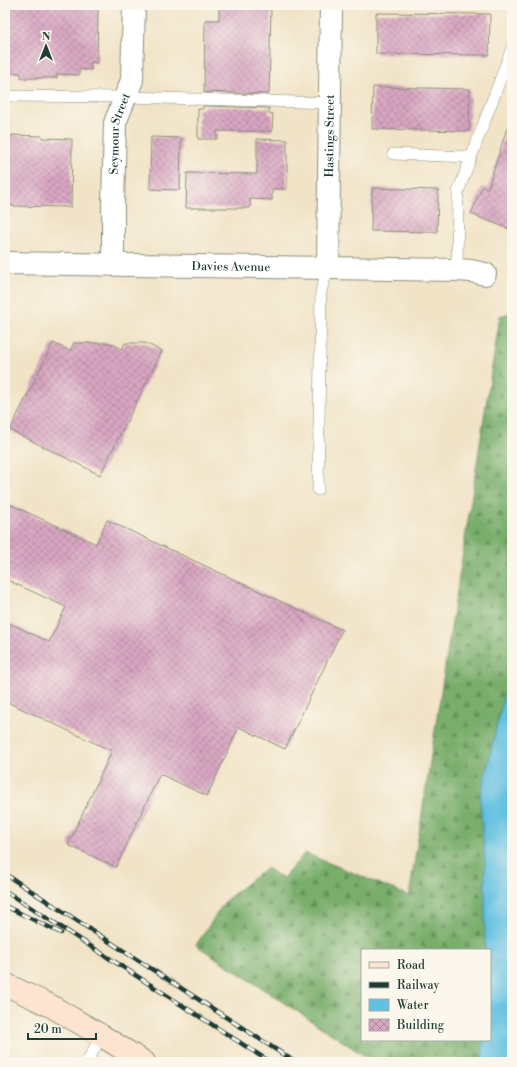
<svg xmlns="http://www.w3.org/2000/svg" width="517" height="1067" font-family="'Libre Bodoni',serif">
  <defs>
    <pattern id="forest-firs" width="22" height="20" patternUnits="userSpaceOnUse"><rect width="22" height="20" fill="#78ad6a"/><path d="M5 1l3.5 6h-7zM16 11l3.5 6h-7z" fill="#628e58"/></pattern>
    <pattern id="building-cross-hatch" width="8" height="8" patternUnits="userSpaceOnUse"><rect width="8" height="8" fill="#d9a6c2"/><path d="M0 0l8 8M0 8l8-8" fill="none" stroke="#af889e"/></pattern>
  </defs>
  <rect width="100%" height="100%" fill="#fbf7ec"/>
  <filter id="ink" filterUnits="userSpaceOnUse"><feTurbulence type="fractalNoise" baseFrequency=".025" numOctaves="2"/><feDisplacementMap in="SourceGraphic" scale="8" xChannelSelector="R" yChannelSelector="G"/><feConvolveMatrix kernelMatrix="1 2 1 2 8 2 1 2 1" color-interpolation-filters="sRGB"/></filter>
  <filter id="wash" filterUnits="userSpaceOnUse"><feTurbulence type="fractalNoise" baseFrequency=".012" numOctaves="4" result="noise"/><feDisplacementMap in="SourceGraphic" scale="16" xChannelSelector="R" yChannelSelector="G"/><feGaussianBlur stdDeviation="0.9" result="paint"/><feColorMatrix in="noise" values="0 0 0 0 0 0 0 0 0 0 0 0 0 0 0 0 0 1.4 0 .05"/><feComposite in="paint" operator="in"/></filter>
  <g filter="url(#wash)">
    <rect width="100%" height="100%" fill="#f1e3c6"/>
    <path fill="url(#forest-firs)" stroke="#4c754f" d="M 512,312 L 512,696 L 486,950 L 362,950 L 362,1040 L 486,1040 L 486,1062 L 374,1062 L 196,945 L 226,900 L 266,868 L 283,878 L 305,853 L 409,896 L 500,316 Z"/>
    <path fill="#62c0e1" stroke="#407e8a" d="M 512,661 L 512,1062 L 482,1062 L 483,1040 L 490,1040 L 490,950 L 485,950 L 485,864 L 480,798 Z"/>
    <g id="blocks">
      <path fill="url(#building-cross-hatch)" d="M 15,5 L 88,5 L 88,8 L 98,8 L 97,63 L 91,62 L 91,70 L 79,69 L 79,75 L 57,74 L 57,78 L 21,78 L 21,73 L 5,73 L 5,7 L 15,7 Z
        M 219,5 L 271,5 L 269,94 L 204,92 L 205,20 L 219,20 Z
        M 376,13 L 490,14 L 489,55 L 376,54 Z
        M 373,87 L 470,89 L 469,131 L 372,129 Z
        M 203,106 L 269,108 L 269,114 L 273,114 L 272,131 L 217,131 L 217,139 L 198,139 L 198,109 L 203,109 Z
        M 508,125 L 512,125 L 512,230 L 471,214 L 482,187 L 488,188 Z
        M 12,135 L 42,136 L 42,138 L 72,139 L 71,207 L 11,206 L 11,204 L 5,203 L 5,137 L 12,137 Z
        M 151,137 L 181,138 L 180,190 L 150,189 Z
        M 257,139 L 287,140 L 287,189 L 272,189 L 272,200 L 250,199 L 250,208 L 186,208 L 187,173 L 257,174 Z
        M 372,188 L 438,190 L 437,232 L 371,231 Z
        M 53,343 L 70,351 L 74,343 L 110,343 L 122,349 L 125,343 L 145,343 L 162,351 L 100,475 L 10,430 Z
        M 5,502 L 96,544 L 107,520 L 342,630 L 285,749 L 239,727 L 207,796 L 160,774 L 116,867 L 68,845 L 112,751 L 5,701 L 5,621 L 49,642 L 66,607 L 5,579 Z"/>
    </g>
  </g>
  <g filter="url(#ink)">
    <use href="#blocks" fill-opacity="0" stroke="#88907d" stroke-width="1"/>
    <g fill="none" stroke-linecap="round" stroke-linejoin="round">
      <defs>
        <path id="service" d="M 5,96 L 126,97 L 330,103
          M 393,154 L 471,157
          M 457,270 L 458,192 L 512,48
          M 318,490 L 321,291 L 328,268
          M 87,1062 L 94,1049 L 102,1036"/>
        <g id="minor">
          <path id="s1" d="M 113,264 L 113,205 L 115,123 L 132,80 L 134,5"/>
          <path d="M 328,268 L 457,270 L 471,271 L 485,274"/>
        </g>
        <g id="tertiary">
          <path id="s2" d="M 5,263 L 328,268 L 331,5"/>
        </g>
        <path id="secondary" d="M 5,984 L 51,1006 L 102,1036 L 144,1062"/>
      </defs>
      <use href="#service" stroke="#88907d" stroke-width="12"/>
      <use href="#minor" stroke="#88907d" stroke-width="24"/>
      <use href="#tertiary" stroke="#88907d" stroke-width="24"/>
      <use href="#secondary" stroke="#88907d" stroke-width="24"/>
      <use href="#service" stroke="#fff" stroke-width="11"/>
      <use href="#minor" stroke="#fff" stroke-width="22"/>
      <use href="#tertiary" stroke="#fff" stroke-width="22"/>
      <use href="#secondary" stroke="#fde4d0" stroke-width="22"/>
      <defs>
        <path id="rail" d="M 5,874 L 295,1062
          M 5,891 L 270,1062
          M 5,906 L 61,933"/>
      </defs>
      <use href="#rail" stroke="#1f3d34" stroke-width="4.5"/>
      <use href="#rail" stroke="#fbf7ec" stroke-width="3" stroke-dasharray="9" stroke-linecap="butt"/>
    </g>
  </g>
  <g text-anchor="middle" stroke-width="3" stroke-linejoin="round" paint-order="stroke">
    <g font-size="12" fill="#1f3d34" stroke="#fbf7ec">
      <text dy="4" stroke="none"><textPath href="#s1" startOffset="131">Seymour Street</textPath></text>
      <text dy="4" stroke="none"><textPath href="#s2" startOffset="455">Hastings Street</textPath></text>
      <text dy="4" stroke="none"><textPath href="#s2" startOffset="226">Davies Avenue</textPath></text>
    </g>
  </g>
  <rect width="517" height="1067" fill="none" stroke="#fbf7ec" stroke-width="20"/>
  <rect x="361" y="949" width="130" height="92" fill="#fbf7ec" stroke="#a3ada2"/>
  <rect x="369" y="962" width="20" height="6" fill="#fde4d0" stroke="#a3ada2"/>
  <text x="397" y="969" font-size="12" fill="#1f3d34">Road</text>
  <rect x="369" y="982" width="20" height="6" fill="#1f3d34" stroke="#a3ada2"/>
  <text x="397" y="989" font-size="12" fill="#1f3d34">Railway</text>
  <rect x="369" y="999" width="20" height="12" fill="#62c0e1" stroke="#a3ada2"/>
  <text x="397" y="1009" font-size="12" fill="#1f3d34">Water</text>
  <rect x="369" y="1019" width="20" height="12" fill="url(#building-cross-hatch)" stroke="#a3ada2"/>
  <text x="397" y="1029" font-size="12" fill="#1f3d34">Building</text>
  <g transform="translate(46 46)" stroke="#fbf7ec" stroke-width="3" paint-order="stroke">
  <path d="M0-3L7 15L0 10L-7 15Z" fill="#1f3d34"/>
  <text y="-6" font-size="11" font-weight="bold" text-anchor="middle" fill="#1f3d34">N</text>
  </g>
  <path d="M28 1033v6h68v-6" fill="none" stroke="#1f3d34" stroke-width="2"/>
  <text x="34" y="1033" font-size="12" fill="#1f3d34" stroke="#fbf7ec" stroke-width="3" paint-order="stroke">20 m</text>
</svg>
